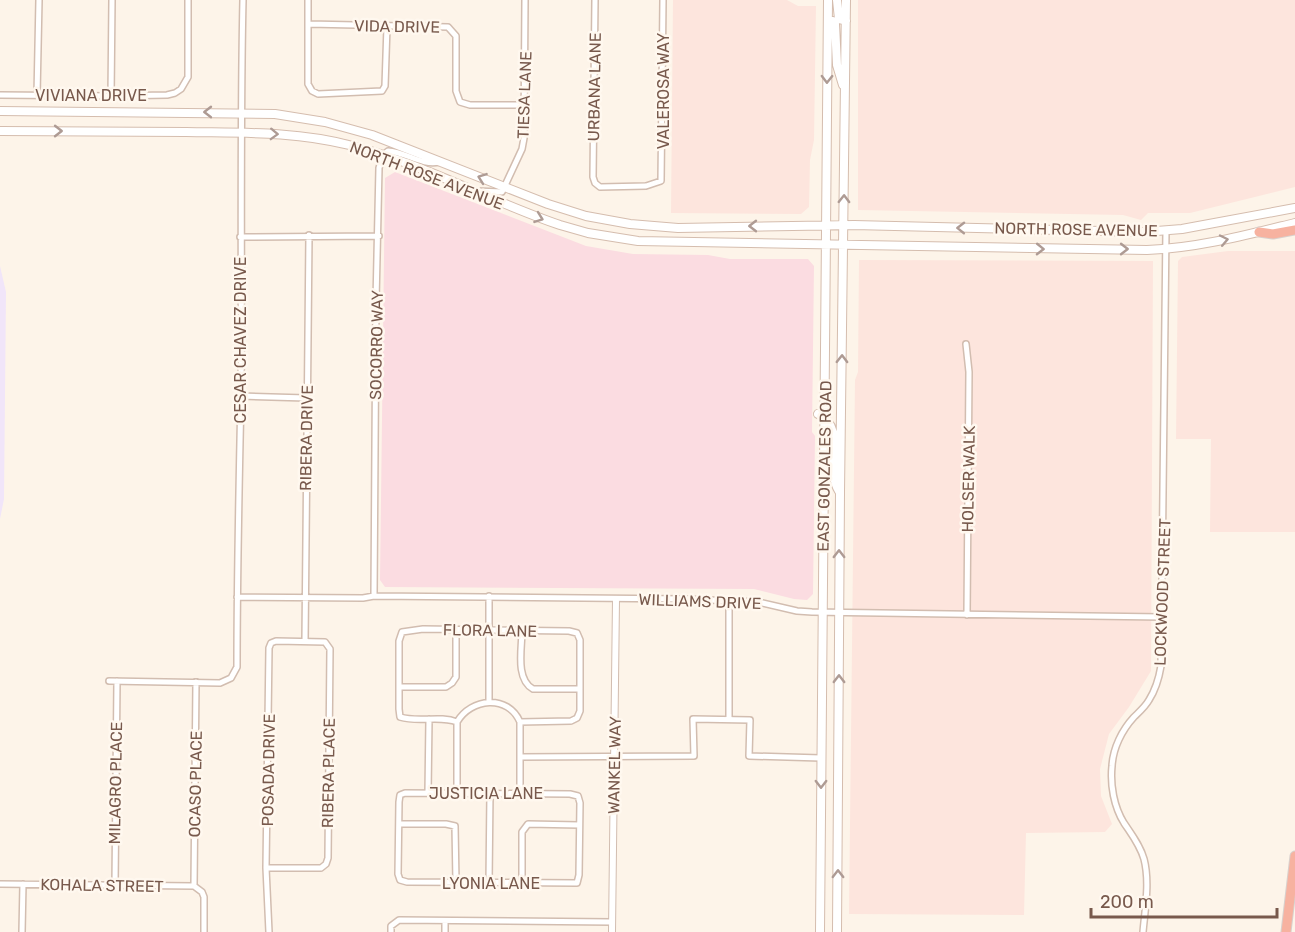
<svg xmlns="http://www.w3.org/2000/svg" width="1295" height="932" font-family="Rubik,sans-serif">
  <rect width="100%" height="100%" fill="#fdf4e9"/>
  <path fill="#fde5dd" d="M 673,0 L 787,0 L 798,6 L 816,6 L 814,140 L 810,160 L 809,207 L 801,214 L 671,213 Z
    M 858,0 L 1295,0 L 1295,187 L 1190,213 L 1148,213 L 1141,220 L 1123,215 L 858,210 Z
    M 1228,251 L 1295,251 L 1295,532 L 1210,532 L 1211,439 L 1176,439 L 1178,261 L 1182,257 Z
    M 859,260 L 1153,261 L 1151,671 L 1129,707 L 1109,734 L 1100,769 L 1101,796 L 1112,824 L 1105,832 L 1026,833 L 1024,915 L 849,914 L 855,380 L 858,372 Z"/>
  <path fill="#f1e5f9" d="M 0,266 L 6,292 L 4,499 L 0,519 Z"/>
  <path fill="#fbdce1" d="M 395,172 L 586,246 L 633,254 L 708,255 L 730,259 L 808,259 L 814,266 L 812,432 L 815,436 L 813,594 L 807,600 L 794,599 L 754,589 L 385,587 L 380,580 L 385,178 Z"/>
  <g fill="none" stroke-linecap="round" stroke-linejoin="round">
    <defs>
      <path id="minor" d="M 308,0 L 308,84 L 312,91 L 318,94 L 382,91 L 385,86 L 387,26
        M 595,0 L 593,177 L 595,183 L 600,187 L 646,186 L 661,181 L 663,0
        M 309,24 L 448,27 L 456,36 L 456,91 L 460,102 L 470,105 L 525,105
        M 0,95 L 111,96 L 167,95 L 175,93 L 181,89 L 188,77 L 188,0
        M 37,95 L 39,0
        M 111,96 L 112,0
        M 476,191 L 502,192 L 522,149 L 524,138 L 525,0
        M 240,237 L 379,236
        M 966,344 L 969,372 L 967,615
        M 241,396 L 306,398
        M 374,596 L 376,301 L 379,168 L 383,155 L 388,151 C 406,152 422,166 439,162
        M 489,596 L 489,701
        M 237,597 L 363,598 L 374,596 L 685,599 L 758,602 L 797,611 L 812,612 L 1162,617
        M 522,630 C 522,648 515,679 533,689 L 580,689
        M 305,641 L 309,235
        M 109,681 L 220,683 L 231,678 L 237,667 C 237,576 239,485 241,395 C 242,263 240,132 243,0
        M 399,687 L 446,687 L 452,683 L 456,677 L 456,630
        M 729,719 L 729,600
        M 457,722 C 439,715 419,723 400,717 L 399,709 L 399,641 L 402,632 L 423,629 L 569,631 L 577,633 L 580,640 L 580,711 L 577,718 L 571,721 L 520,722
        M 520,757 L 694,756 L 693,719 L 750,720 L 749,756 L 821,758
        M 405,793 L 570,794 L 578,796 L 580,803 L 579,875 L 577,883 L 407,882 L 400,880 L 398,874 L 399,802 L 400,795 Z
        M 428,793 L 429,719
        M 457,793 L 457,722 C 471,698 508,694 520,722 L 520,793
        M 399,824 L 446,824 L 455,826 L 456,882
        M 266,868 L 321,868 L 326,864 L 328,858 L 330,649 L 325,642 L 276,641 L 271,643 L 269,648 L 266,868 L 269,932
        M 489,882 L 490,793
        M 522,883 L 522,832 L 528,824 L 579,825
        M 0,884 L 194,886 L 202,892 L 204,897 L 204,932
        M 115,885 L 117,681
        M 194,886 L 196,682
        M 445,921 L 445,932
        M 22,932 L 23,884
        M 391,932 L 391,926 L 399,920 L 612,922
        M 1143,932 C 1145,909 1150,882 1144,859 C 1140,845 1132,835 1124,823 C 1114,807 1110,785 1112,766 C 1113,748 1122,730 1134,717 C 1139,712 1145,707 1149,700 C 1156,689 1159,678 1161,666 L 1166,230"/>
      <path id="tertiary" d="M 612,932 L 616,599"/>
      <path id="secondary" d="M 837,0 L 839,19 L 846,21
        M 828,21 L 833,21 L 835,24 L 837,65 L 843,85
        M 0,111 L 275,114 L 325,122 L 372,135 L 548,204 L 586,216 L 630,224 L 678,228 L 854,225 L 1144,232 L 1182,229 L 1295,208
        M 0,131 C 62,131 124,132 186,132 C 241,133 295,131 349,145 C 422,163 489,201 560,225 L 588,233 L 638,241 L 1147,250 C 1198,248 1246,235 1295,223
        M 818,414 C 848,428 824,468 839,491
        M 820,932 L 828,0
        M 837,932 L 840,493 L 846,0"/>
      <path id="motorway" d="M 1259,232 L 1273,234 L 1295,230
        M 1286,932 L 1295,856"/>
    </defs>
    <use href="#minor" stroke="#d2bdb0" stroke-width="8"/>
    <use href="#tertiary" stroke="#d2bdb0" stroke-width="8"/>
    <use href="#secondary" stroke="#d5bdae" stroke-width="10"/>
    <use href="#motorway" stroke="#d9d1cd" stroke-width="11"/>
    <use href="#minor" stroke="#fff" stroke-width="5"/>
    <use href="#tertiary" stroke="#fff" stroke-width="6"/>
    <use href="#secondary" stroke="#fff" stroke-width="8"/>
    <use href="#motorway" stroke="#f7b2a0" stroke-width="9"/>
  </g>
  <defs><path id="oneway-chevron" d="M-2-3.5L2.5 0L-2 3.5" fill="none" stroke-width="1.6" stroke-linecap="round" stroke-linejoin="round" transform="scale(1.5)"/></defs>
  <g stroke="#ae9b94">
    <use href="#oneway-chevron" transform="translate(827 79) rotate(91)"/>
    <use href="#oneway-chevron" transform="translate(208 112) rotate(-180)"/>
    <use href="#oneway-chevron" transform="translate(58 131)"/>
    <use href="#oneway-chevron" transform="translate(274 134) rotate(2)"/>
    <use href="#oneway-chevron" transform="translate(482 178) rotate(-160)"/>
    <use href="#oneway-chevron" transform="translate(844 199) rotate(-89)"/>
    <use href="#oneway-chevron" transform="translate(539 218) rotate(20)"/>
    <use href="#oneway-chevron" transform="translate(753 226) rotate(180)"/>
    <use href="#oneway-chevron" transform="translate(961 228) rotate(-179)"/>
    <use href="#oneway-chevron" transform="translate(1224 240) rotate(-12)"/>
    <use href="#oneway-chevron" transform="translate(1040 249) rotate(1)"/>
    <use href="#oneway-chevron" transform="translate(1124 249)"/>
    <use href="#oneway-chevron" transform="translate(842 359) rotate(-89)"/>
    <use href="#oneway-chevron" transform="translate(839 554) rotate(-90)"/>
    <use href="#oneway-chevron" transform="translate(839 679) rotate(-90)"/>
    <use href="#oneway-chevron" transform="translate(821 784) rotate(90)"/>
    <use href="#oneway-chevron" transform="translate(838 874) rotate(-90)"/>
  </g>
  <g text-anchor="middle" stroke-width="5" stroke-linejoin="round" paint-order="stroke">
    <g font-size="16" fill="#78594c" stroke="#fff8ef">
      <text transform="translate(397 26) rotate(1)" y="6">VIDA DRIVE</text>
      <text transform="translate(594 87) rotate(-89)" y="6">URBANA LANE</text>
      <text transform="translate(663 91) rotate(-90)" y="6">VALEROSA WAY</text>
      <text x="91" y="101">VIVIANA DRIVE</text>
      <text transform="translate(524 95) rotate(-88)" y="6">TIESA LANE</text>
      <text transform="translate(427 175) rotate(21)" y="6">NORTH ROSE AVENUE</text>
      <text transform="translate(1076 229) rotate(1)" y="6">NORTH ROSE AVENUE</text>
      <text transform="translate(240 340) rotate(-90)" y="6">CESAR CHAVEZ DRIVE</text>
      <text transform="translate(376 345) rotate(-89)" y="6">SOCORRO WAY</text>
      <text transform="translate(306 438) rotate(-89)" y="6">RIBERA DRIVE</text>
      <text transform="translate(824 466) rotate(-89)" y="6">EAST GONZALES ROAD</text>
      <text transform="translate(968 479) rotate(-89)" y="6">HOLSER WALK</text>
      <text transform="translate(1162 592) rotate(-88)" y="6">LOCKWOOD STREET</text>
      <text transform="translate(700 601) rotate(2)" y="6">WILLIAMS DRIVE</text>
      <text transform="translate(490 630) rotate(1)" y="6">FLORA LANE</text>
      <text transform="translate(614 765) rotate(-89)" y="6">WANKEL WAY</text>
      <text transform="translate(268 770) rotate(-89)" y="6">POSADA DRIVE</text>
      <text transform="translate(328 773) rotate(-89)" y="6">RIBERA PLACE</text>
      <text transform="translate(115 783) rotate(-89)" y="6">MILAGRO PLACE</text>
      <text transform="translate(195 784) rotate(-89)" y="6">OCASO PLACE</text>
      <text x="486" y="799">JUSTICIA LANE</text>
      <text x="491" y="889">LYONIA LANE</text>
      <text transform="translate(102 885) rotate(1)" y="6">KOHALA STREET</text>
    </g>
  </g>
  <path d="M1091 908v9h186v-9" fill="none" stroke="#78594c" stroke-width="3"/>
  <text x="1100" y="908" font-size="18" fill="#78594c" stroke="#fff8ef" stroke-width="4.5" paint-order="stroke">200 m</text>
</svg>
